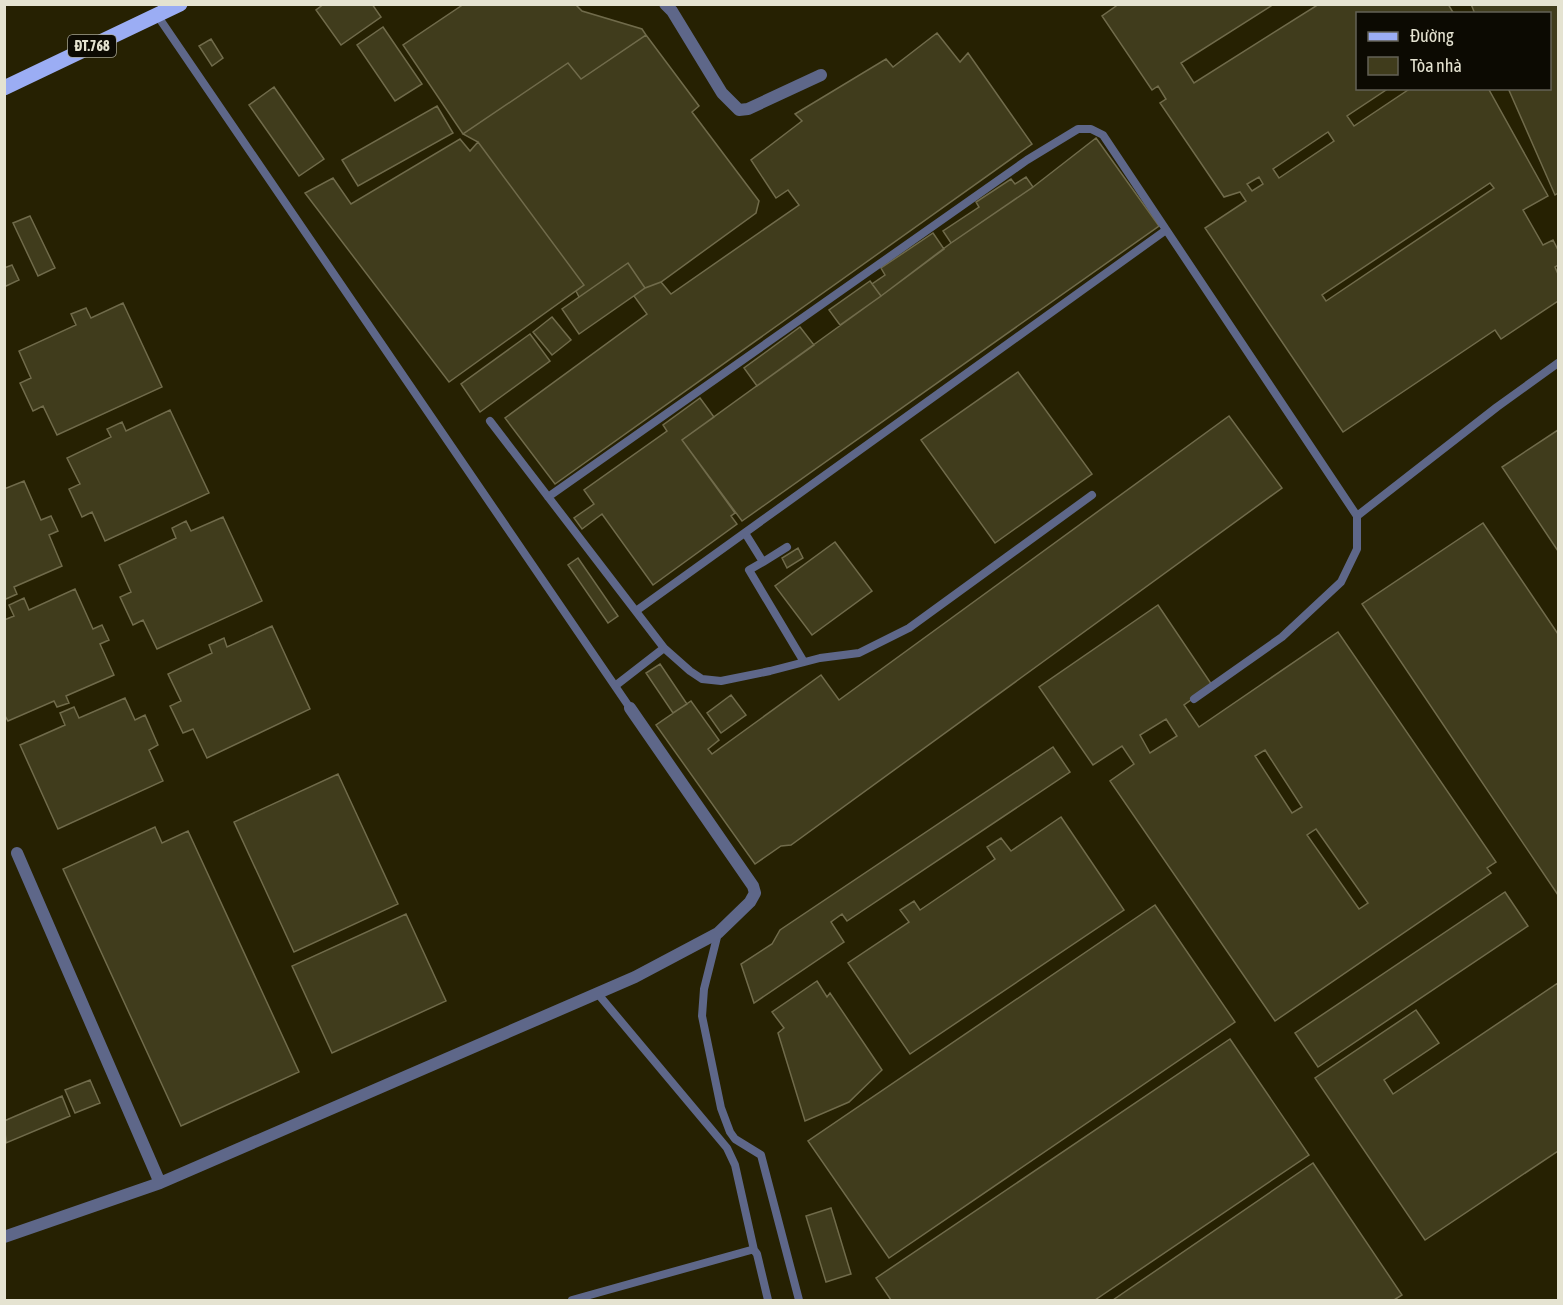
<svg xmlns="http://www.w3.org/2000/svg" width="1563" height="1305" font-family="'Asap Condensed',sans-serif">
  <rect width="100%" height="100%" fill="#262102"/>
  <path fill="#403c1c" stroke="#706b4b" stroke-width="1.5" fill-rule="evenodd" d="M 324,4 L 372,4 L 381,17 L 341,45 L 316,10 Z
    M 464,4 L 575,4 L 582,11 L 642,29 L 646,35 L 581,79 L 568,63 L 463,134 L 403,45 Z
    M 1119,4 L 1274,4 L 1181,63 L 1194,83 L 1319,4 L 1448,4 L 1454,14 L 1358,14 L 1358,88 L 1389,88 L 1347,116 L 1354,126 L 1411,88 L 1488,88 L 1548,196 L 1523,210 L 1543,245 L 1553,240 L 1558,250 L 1558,265 L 1555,267 L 1558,274 L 1558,301 L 1501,339 L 1495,330 L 1343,432 L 1205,228 L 1246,201 L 1240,192 L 1224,197 L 1160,103 L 1166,99 L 1158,86 L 1152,90 L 1102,16 ZM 1328,132 L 1334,141 L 1279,178 L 1273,169 ZM 1259,177 L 1263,184 L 1252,191 L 1247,184 ZM 1490,183 L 1494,188 L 1326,301 L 1322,295 Z
    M 1471,4 L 1558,4 L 1558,193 L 1555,195 L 1508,88 L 1550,88 L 1550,14 L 1475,14 Z
    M 383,27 L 422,84 L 395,101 L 357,45 Z
    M 937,33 L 960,62 L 968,53 L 1032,144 L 555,484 L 505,418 L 647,314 L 634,296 L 645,288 L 661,282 L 671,294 L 799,205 L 788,190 L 776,198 L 751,160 L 802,121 L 795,114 L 886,59 L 893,67 Z
    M 646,35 L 699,106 L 692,112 L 759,201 L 756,213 L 661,282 L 645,288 L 628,263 L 579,297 L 576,291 L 584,285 L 478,142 L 463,134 L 568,63 L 581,79 Z
    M 211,39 L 223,58 L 212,66 L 199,46 Z
    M 274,87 L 324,159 L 299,176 L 249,105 Z
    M 437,106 L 453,133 L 358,186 L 342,160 Z
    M 1096,138 L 1159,226 L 742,521 L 682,440 L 881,296 L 951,243 L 1033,187 Z
    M 460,139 L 470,151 L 478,142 L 584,285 L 449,382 L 305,193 L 333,178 L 351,204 Z
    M 1026,177 L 1033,187 L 951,243 L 943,231 L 979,207 L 976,202 L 1011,179 L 1015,184 Z
    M 30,216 L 55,268 L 38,276 L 13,223 Z
    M 933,233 L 944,249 L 881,296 L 872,284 L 885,275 L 881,268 Z
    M 628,263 L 645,288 L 579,334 L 562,309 Z
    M 12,265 L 19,280 L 4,287 L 4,268 Z
    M 870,281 L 881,296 L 840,325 L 829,310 Z
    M 123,303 L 162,387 L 57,435 L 43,406 L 33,411 L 20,383 L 31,378 L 19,351 L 76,325 L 71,314 L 86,308 L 91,318 Z
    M 552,317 L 571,340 L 552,355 L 533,332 Z
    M 800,327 L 814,345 L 757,386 L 744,368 Z
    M 530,334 L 550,361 L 480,412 L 461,384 Z
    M 1018,372 L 1092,474 L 995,543 L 921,440 Z
    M 700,398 L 714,417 L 682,440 L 735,513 L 731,516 L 737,524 L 653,585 L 602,514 L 582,529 L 574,518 L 594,504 L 584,490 L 667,431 L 663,425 Z
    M 170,410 L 209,493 L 105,541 L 92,512 L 82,517 L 69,489 L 80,484 L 67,458 L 111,437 L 107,429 L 122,422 L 126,431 Z
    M 1229,416 L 1282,488 L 791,845 L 781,846 L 755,864 L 656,725 L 691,701 L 719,740 L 708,749 L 712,754 L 821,675 L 839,700 Z
    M 1558,430 L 1558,551 L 1502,467 Z
    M 24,481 L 41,520 L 51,516 L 58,531 L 49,535 L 62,566 L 14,587 L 17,594 L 6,599 L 4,595 L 4,489 Z
    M 223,517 L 262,601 L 157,649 L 143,620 L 133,625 L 120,597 L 131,592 L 119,565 L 176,538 L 172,528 L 186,521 L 191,531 Z
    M 1483,523 L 1558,634 L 1558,895 L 1362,604 Z
    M 835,542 L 872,591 L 812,635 L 775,586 Z
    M 798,548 L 803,558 L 787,568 L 782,558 Z
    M 578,558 L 618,616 L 608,623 L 568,565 Z
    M 75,589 L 93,629 L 102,625 L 109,640 L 100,644 L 114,675 L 66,696 L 69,703 L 57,707 L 54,701 L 8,721 L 4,714 L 4,620 L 14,616 L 9,605 L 24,598 L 29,610 Z
    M 1158,605 L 1212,685 L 1184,705 L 1199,727 L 1338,632 L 1496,862 L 1487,868 L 1491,873 L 1275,1021 L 1110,781 L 1134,764 L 1122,746 L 1093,765 L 1039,687 ZM 1166,719 L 1177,736 L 1150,753 L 1140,735 ZM 1265,750 L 1302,807 L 1292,813 L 1255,756 ZM 1316,829 L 1368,903 L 1359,909 L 1307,835 Z
    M 272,626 L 310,709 L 207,758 L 193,729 L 183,733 L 170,706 L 181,701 L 168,674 L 212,653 L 209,645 L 224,638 L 227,647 Z
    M 660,664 L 687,704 L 673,713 L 646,673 Z
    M 731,695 L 746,715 L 721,733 L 707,713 Z
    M 125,698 L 135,720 L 145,715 L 158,745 L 149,750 L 163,781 L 58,829 L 20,745 L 65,725 L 60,713 L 74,707 L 79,718 Z
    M 1053,747 L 1070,772 L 847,921 L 842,914 L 831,922 L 844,942 L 754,1003 L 741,964 L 772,944 L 780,930 Z
    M 338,774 L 398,904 L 294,952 L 234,822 Z
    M 1061,817 L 1124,910 L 910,1054 L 848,963 L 909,922 L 900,910 L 914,901 L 920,910 L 995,859 L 987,847 L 1001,838 L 1011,851 Z
    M 155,827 L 162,843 L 188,831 L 299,1072 L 181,1126 L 63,869 Z
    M 1505,892 L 1528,926 L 1318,1067 L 1295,1033 Z
    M 1155,905 L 1235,1022 L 889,1258 L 808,1141 Z
    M 406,914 L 446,1001 L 332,1053 L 292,966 Z
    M 817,981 L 827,997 L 830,993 L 882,1070 L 849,1102 L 805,1121 L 778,1033 L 784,1028 L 772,1012 Z
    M 1558,983 L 1558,1151 L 1425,1240 L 1315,1078 L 1416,1010 L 1439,1043 L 1384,1080 L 1393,1094 Z
    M 1230,1039 L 1309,1155 L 1095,1300 L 891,1300 L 876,1278 Z
    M 90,1080 L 100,1103 L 75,1113 L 65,1090 Z
    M 62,1096 L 70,1116 L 6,1143 L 4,1121 Z
    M 1313,1163 L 1402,1295 L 1394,1300 L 1113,1300 Z
    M 831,1208 L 851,1274 L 826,1282 L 806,1216 Z"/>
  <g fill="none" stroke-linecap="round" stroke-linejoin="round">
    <path stroke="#5e6789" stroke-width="8" d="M 157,15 L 630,708
      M 490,421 L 664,648 L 690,671 L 702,679 L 721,681 L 770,671 L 820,658 L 859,653 L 909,628 L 1092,495
      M 548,497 L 1027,160 L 1078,129 L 1091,129 L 1103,135 L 1357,516
      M 745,533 L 763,562 L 749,570 L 804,662
      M 763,562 L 787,547
      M 636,611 L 1166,230
      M 615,686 L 664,648
      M 1194,699 L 1282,637 L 1341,582 L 1357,549 L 1357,516 L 1497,407 L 1558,363
      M 718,933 L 704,989 L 702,1016 L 721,1108 L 730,1132 L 735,1139 L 761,1155 L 799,1300
      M 598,994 L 727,1148 L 735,1165 L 754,1250 L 757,1254 L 768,1300
      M 572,1300 L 751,1250 L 754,1250"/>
    <path stroke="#5e6789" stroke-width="12" d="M 665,4 L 672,11 L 722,93 L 739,110 L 748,109 L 821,75
      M 17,853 L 160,1183
      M 4,1237 L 160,1183 L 635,977 L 718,933 L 750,902 L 755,893 L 753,886 L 630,708"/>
    <path stroke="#9badf4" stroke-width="15" d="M 4,88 L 180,4"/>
  </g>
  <g text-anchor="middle" stroke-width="6" stroke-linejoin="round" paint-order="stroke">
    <rect fill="#0c0a02" stroke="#a4a293" stroke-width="1.5" x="68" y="35" width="48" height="22" rx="4.5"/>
    <g font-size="14" font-weight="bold" fill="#e5e3d1">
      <text x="92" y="51">ĐT.768</text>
    </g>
  </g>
  <rect width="1563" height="1305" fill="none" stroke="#e5e3d1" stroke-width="12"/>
  <rect x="1356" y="12" width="195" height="78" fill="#0c0a02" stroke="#636155" stroke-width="1.5"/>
  <rect x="1368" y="32" width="30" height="9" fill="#9badf4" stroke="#636155" stroke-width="1.5"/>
  <text x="1410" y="42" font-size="18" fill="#e5e3d1">Đường</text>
  <rect x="1368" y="57" width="30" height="18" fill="#403c1c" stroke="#636155" stroke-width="1.5"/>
  <text x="1410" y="72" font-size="18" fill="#e5e3d1">Tòa nhà</text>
</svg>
